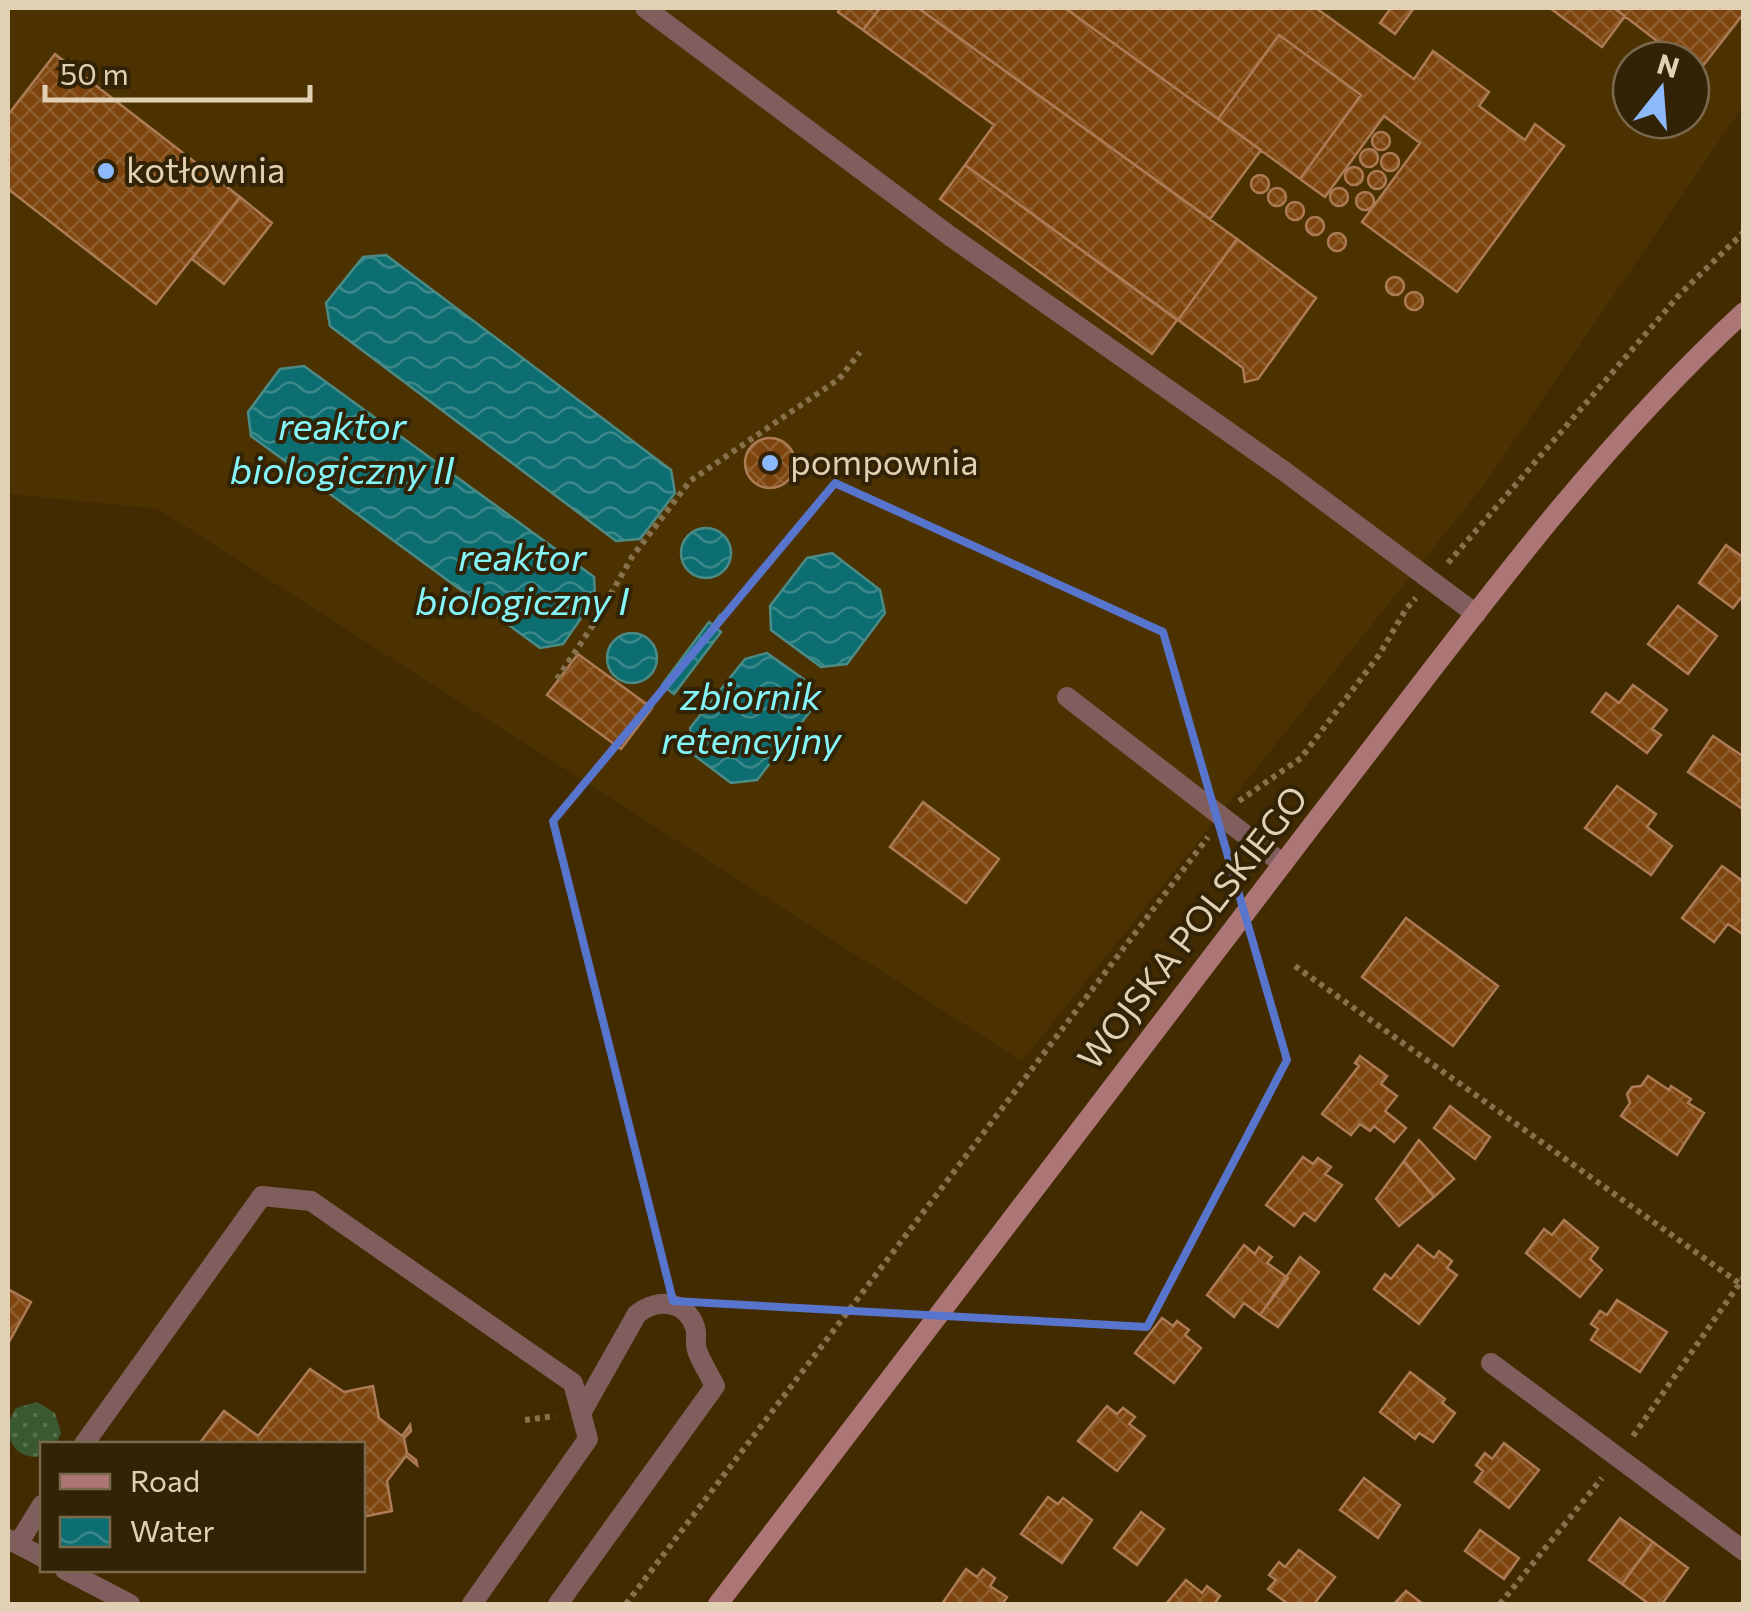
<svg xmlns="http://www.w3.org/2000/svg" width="1751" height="1612" font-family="Commissioner,sans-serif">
  <defs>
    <pattern id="grass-dots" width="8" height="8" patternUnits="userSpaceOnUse" patternTransform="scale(2.5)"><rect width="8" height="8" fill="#3b5931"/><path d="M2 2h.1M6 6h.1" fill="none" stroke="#57704d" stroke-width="1.8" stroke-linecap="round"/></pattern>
    <pattern id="water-waves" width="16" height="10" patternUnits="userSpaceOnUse" patternTransform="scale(2.5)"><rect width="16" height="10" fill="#0c6e71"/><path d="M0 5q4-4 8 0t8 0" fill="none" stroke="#3b8889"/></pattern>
    <pattern id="building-cross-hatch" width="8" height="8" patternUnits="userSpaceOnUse" patternTransform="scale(2.5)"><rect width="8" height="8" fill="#7d440d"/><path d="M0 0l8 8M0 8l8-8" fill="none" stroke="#8f5e2e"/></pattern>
  </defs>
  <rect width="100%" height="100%" fill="#422b00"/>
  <path fill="#4c3200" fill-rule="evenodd" d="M 8,8 L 1743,8 L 1743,106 L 1484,485 L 1022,1061 L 158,509 L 8,494 ZM 1631,60 L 1691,60 L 1691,120 L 1631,120 Z"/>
  <path fill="url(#grass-dots)" d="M 37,1402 L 55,1413 L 61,1433 L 56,1444 L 42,1444 L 42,1456 C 12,1462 0,1431 16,1408 Z"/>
  <path fill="url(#water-waves)" stroke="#4c8b85" stroke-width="2.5" d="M 386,255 L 671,470 L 675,493 L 640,539 L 616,541 L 330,326 L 326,303 L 363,257 Z
    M 304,366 L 594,577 L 595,598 L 563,644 L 540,648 L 251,436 L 248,412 L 280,369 Z
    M681 553a25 25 0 1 1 50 0a25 25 0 1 1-50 0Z
    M 832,553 L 880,590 L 885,613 L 847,664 L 821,667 L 771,630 L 770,606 L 807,558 Z
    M 720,615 L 723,618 L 716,628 L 721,632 L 674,694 L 662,685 L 709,622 L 713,625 Z
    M607 658a25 25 0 1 1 50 0a25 25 0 1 1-50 0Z
    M 767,653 L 809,683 L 811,710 L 757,780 L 731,783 L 694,755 L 690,728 L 745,659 Z"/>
  <path fill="url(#building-cross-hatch)" stroke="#ac7b55" stroke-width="2.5" d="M 841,8 L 880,8 L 863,30 L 838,12 Z
    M 880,8 L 918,8 L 1237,239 L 1178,320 L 965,165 L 994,125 L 863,30 Z
    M 918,8 L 1065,8 L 1261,150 L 1210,219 Z
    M 1065,8 L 1316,8 L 1414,79 L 1433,51 L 1489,92 L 1479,106 L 1525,140 L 1535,124 L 1564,146 L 1457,292 L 1362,222 L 1420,143 L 1384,116 L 1325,197 L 1300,179 L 1361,95 L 1279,35 L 1218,119 Z
    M 1391,8 L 1414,8 L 1395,34 L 1380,23 Z
    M 1550,8 L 1614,8 L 1625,16 L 1602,47 Z
    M 1614,8 L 1744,8 L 1744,13 L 1698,72 L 1691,67 L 1691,60 L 1682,60 Z
    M 1279,35 L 1361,95 L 1300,179 L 1218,119 Z
    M 55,54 L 240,197 L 156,304 L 8,189 L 8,115 Z
    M1372 141a9 9 0 1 1 18 0a9 9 0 1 1-18 0Z
    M1360 158a9 9 0 1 1 18 0a9 9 0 1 1-18 0Z
    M1381 162a9 9 0 1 1 18 0a9 9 0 1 1-18 0Z
    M 965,165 L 1177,320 L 1152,354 L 940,199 Z
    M1345 176a9 9 0 1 1 18 0a9 9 0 1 1-18 0Z
    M1368 180a9 9 0 1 1 18 0a9 9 0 1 1-18 0Z
    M1251 184a9 9 0 1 1 18 0a9 9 0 1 1-18 0Z
    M1268 197a9 9 0 1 1 18 0a9 9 0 1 1-18 0Z
    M1330 197a9 9 0 1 1 18 0a9 9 0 1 1-18 0Z
    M1356 201a9 9 0 1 1 18 0a9 9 0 1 1-18 0Z
    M 240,197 L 272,223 L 224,284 L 192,259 Z
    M1286 211a9 9 0 1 1 18 0a9 9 0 1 1-18 0Z
    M1306 226a9 9 0 1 1 18 0a9 9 0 1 1-18 0Z
    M1328 242a9 9 0 1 1 18 0a9 9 0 1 1-18 0Z
    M 1237,239 L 1316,298 L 1258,379 L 1245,382 L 1243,368 L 1178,320 Z
    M1386 286a9 9 0 1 1 18 0a9 9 0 1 1-18 0Z
    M1405 301a9 9 0 1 1 18 0a9 9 0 1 1-18 0Z
    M745 463a25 25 0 1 1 50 0a25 25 0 1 1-50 0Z
    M 1726,545 L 1744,558 L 1744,594 L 1733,608 L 1699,583 Z
    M 1678,606 L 1717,636 L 1688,674 L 1648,644 Z
    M 578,654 L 652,708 L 621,749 L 547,695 Z
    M 1633,685 L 1667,710 L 1652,729 L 1661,735 L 1647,753 L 1592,712 L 1606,693 L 1619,703 Z
    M 1713,736 L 1744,757 L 1744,810 L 1688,772 Z
    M 1617,786 L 1656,814 L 1647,827 L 1672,846 L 1651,875 L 1585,828 Z
    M 923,802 L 999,859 L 966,903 L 890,847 Z
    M 1722,866 L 1744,882 L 1744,935 L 1728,924 L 1714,942 L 1682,918 Z
    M 1406,918 L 1498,986 L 1453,1046 L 1362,977 Z
    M 1360,1056 L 1387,1076 L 1381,1084 L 1397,1096 L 1385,1111 L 1406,1128 L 1394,1142 L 1374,1126 L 1370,1131 L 1360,1124 L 1351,1135 L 1322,1114 L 1359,1066 L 1355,1063 Z
    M 1648,1076 L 1669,1090 L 1671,1086 L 1691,1099 L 1688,1103 L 1704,1113 L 1677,1155 L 1621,1116 L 1630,1103 L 1627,1094 L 1632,1087 L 1641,1086 Z
    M 1450,1106 L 1490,1137 L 1475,1159 L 1434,1128 Z
    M 1419,1140 L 1454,1179 L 1434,1197 L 1404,1161 Z
    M 1303,1157 L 1313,1164 L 1318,1158 L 1331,1167 L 1325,1174 L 1342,1185 L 1315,1221 L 1304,1213 L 1294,1226 L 1266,1205 Z
    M 1404,1161 L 1434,1197 L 1399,1226 L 1376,1199 Z
    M 1564,1220 L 1598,1248 L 1590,1259 L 1602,1270 L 1580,1297 L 1526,1253 L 1544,1229 L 1552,1235 Z
    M 1244,1245 L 1255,1254 L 1259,1247 L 1272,1257 L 1267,1263 L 1288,1278 L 1260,1315 L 1244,1303 L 1234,1317 L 1207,1295 Z
    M 1418,1245 L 1434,1258 L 1439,1251 L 1452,1261 L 1447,1268 L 1457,1275 L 1419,1324 L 1374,1289 L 1385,1274 L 1391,1279 Z
    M 1300,1257 L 1319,1272 L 1278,1327 L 1260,1315 Z
    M 8,1289 L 31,1302 L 8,1344 Z
    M 1617,1300 L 1667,1332 L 1640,1372 L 1591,1340 L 1598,1329 L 1591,1324 L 1600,1311 L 1607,1315 Z
    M 1162,1318 L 1173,1326 L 1177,1321 L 1189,1330 L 1185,1335 L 1201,1348 L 1174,1383 L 1135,1353 Z
    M 310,1369 L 344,1392 L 373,1386 L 379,1418 L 402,1436 L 410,1425 L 411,1431 L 404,1438 L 407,1453 L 416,1460 L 417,1465 L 406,1456 L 387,1481 L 392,1511 L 362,1517 L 362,1444 L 199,1444 L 224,1411 L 258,1436 Z
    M 1410,1372 L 1445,1399 L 1442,1403 L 1455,1413 L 1433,1442 L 1419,1433 L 1415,1439 L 1380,1412 Z
    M 1107,1406 L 1117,1414 L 1123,1408 L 1135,1417 L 1129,1424 L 1145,1436 L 1117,1471 L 1078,1441 Z
    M 1504,1443 L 1539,1470 L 1509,1508 L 1475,1482 L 1483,1471 L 1476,1465 L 1485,1453 L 1492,1459 Z
    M 1364,1478 L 1400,1505 L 1378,1538 L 1340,1510 Z
    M 1048,1497 L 1058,1504 L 1063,1498 L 1092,1520 L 1062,1563 L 1021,1534 Z
    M 1141,1512 L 1164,1529 L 1137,1565 L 1114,1548 Z
    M 1620,1518 L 1653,1542 L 1622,1584 L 1589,1560 Z
    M 1480,1530 L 1519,1558 L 1504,1579 L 1465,1551 Z
    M 1653,1542 L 1688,1568 L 1662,1604 L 1649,1604 L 1622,1584 Z
    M 1299,1550 L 1335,1577 L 1314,1604 L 1288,1604 L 1268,1589 L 1276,1580 L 1269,1575 L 1279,1562 L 1285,1567 Z
    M 966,1569 L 977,1577 L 983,1569 L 995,1578 L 990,1586 L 1007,1597 L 1002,1604 L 942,1604 Z
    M 1186,1580 L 1202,1593 L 1207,1586 L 1220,1596 L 1215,1603 L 1217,1604 L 1166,1604 Z
    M 1406,1591 L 1423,1604 L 1394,1604 Z"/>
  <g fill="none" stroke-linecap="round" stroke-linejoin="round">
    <path stroke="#86714c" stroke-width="6" stroke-dasharray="5 5" stroke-linecap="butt" d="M 1448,563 L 1680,294 L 1744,232
      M 557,679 L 593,625 L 632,557 L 690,481 L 839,379 L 860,352
      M 1239,801 L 1301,758 L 1379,655 L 1406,609 L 1416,598
      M 1295,966 L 1739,1283
      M 525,1420 L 555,1416
      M 1633,1436 L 1744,1277
      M 626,1604 L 1208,837
      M 1500,1604 L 1602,1478"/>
    <path stroke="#805e5e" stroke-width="20" d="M 645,8 L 950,236 L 1284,471 L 1476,614
      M 1067,697 L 1283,864
      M 84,1444 L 262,1196 L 311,1201 L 573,1383 L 588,1439 L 472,1604
      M 18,1544 L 42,1505
      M 558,1604 L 715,1386 C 709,1374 701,1362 697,1350 C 694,1342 698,1335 695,1327 C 686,1300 657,1298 637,1314 L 581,1413"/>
    <path stroke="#805e5e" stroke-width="20" d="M 1491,1363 L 1744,1551
      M 8,1539 L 42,1557
      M 65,1570 L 130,1604"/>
    <path stroke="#ac7677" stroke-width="20" d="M 718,1604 C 917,1342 1116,1080 1317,819 C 1453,645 1581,462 1744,312"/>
  </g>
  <path fill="none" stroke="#5875ce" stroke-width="8" stroke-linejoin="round" d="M 835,483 L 1163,632 L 1287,1060 L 1147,1327 L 673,1301 L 553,821 Z"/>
  <g fill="#8cb9fc" stroke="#332306" stroke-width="4">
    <circle cx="106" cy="171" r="10"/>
    <circle cx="770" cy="463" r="10"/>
  </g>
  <g text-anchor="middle" stroke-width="8" stroke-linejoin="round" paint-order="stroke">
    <g font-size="35" fill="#e2d0b5" stroke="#332306" text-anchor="start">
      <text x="126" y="183">kotłownia</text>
      <text x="790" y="475">pompownia</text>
    </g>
    <g font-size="35" fill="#e2d0b5" stroke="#332306">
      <text transform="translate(1193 928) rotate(-52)" y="12">WOJSKA POLSKIEGO</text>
    </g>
    <g font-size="38" font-style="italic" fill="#84f6fa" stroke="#332306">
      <text x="342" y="440">reaktor<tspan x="342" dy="44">biologiczny II</tspan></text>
      <text x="522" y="571">reaktor<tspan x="522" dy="44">biologiczny I</tspan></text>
      <text x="751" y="710">zbiornik<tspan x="751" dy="44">retencyjny</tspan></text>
    </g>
  </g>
  <rect width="1751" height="1612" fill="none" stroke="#e2d0b5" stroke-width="20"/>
  <rect x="40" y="1442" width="325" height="130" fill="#332306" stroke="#79684c" stroke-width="2.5"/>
  <rect x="60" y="1474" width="50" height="15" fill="#ac7677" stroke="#79684c" stroke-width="2.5"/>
  <text x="130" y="1492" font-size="30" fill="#e2d0b5">Road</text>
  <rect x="60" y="1517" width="50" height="30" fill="url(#water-waves)" stroke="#79684c" stroke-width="2.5"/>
  <text x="130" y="1542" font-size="30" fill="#e2d0b5">Water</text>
  <g transform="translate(1661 90) rotate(17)"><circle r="48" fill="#332306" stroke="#79684c" stroke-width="2.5"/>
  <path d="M0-8L18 38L0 25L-18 38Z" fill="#8cb9fc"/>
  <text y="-15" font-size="28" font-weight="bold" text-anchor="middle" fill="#e2d0b5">N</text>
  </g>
  <path d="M45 85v15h265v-15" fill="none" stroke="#e2d0b5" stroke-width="5"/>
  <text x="60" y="85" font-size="30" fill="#e2d0b5" stroke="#332306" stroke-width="8" paint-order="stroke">50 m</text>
</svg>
